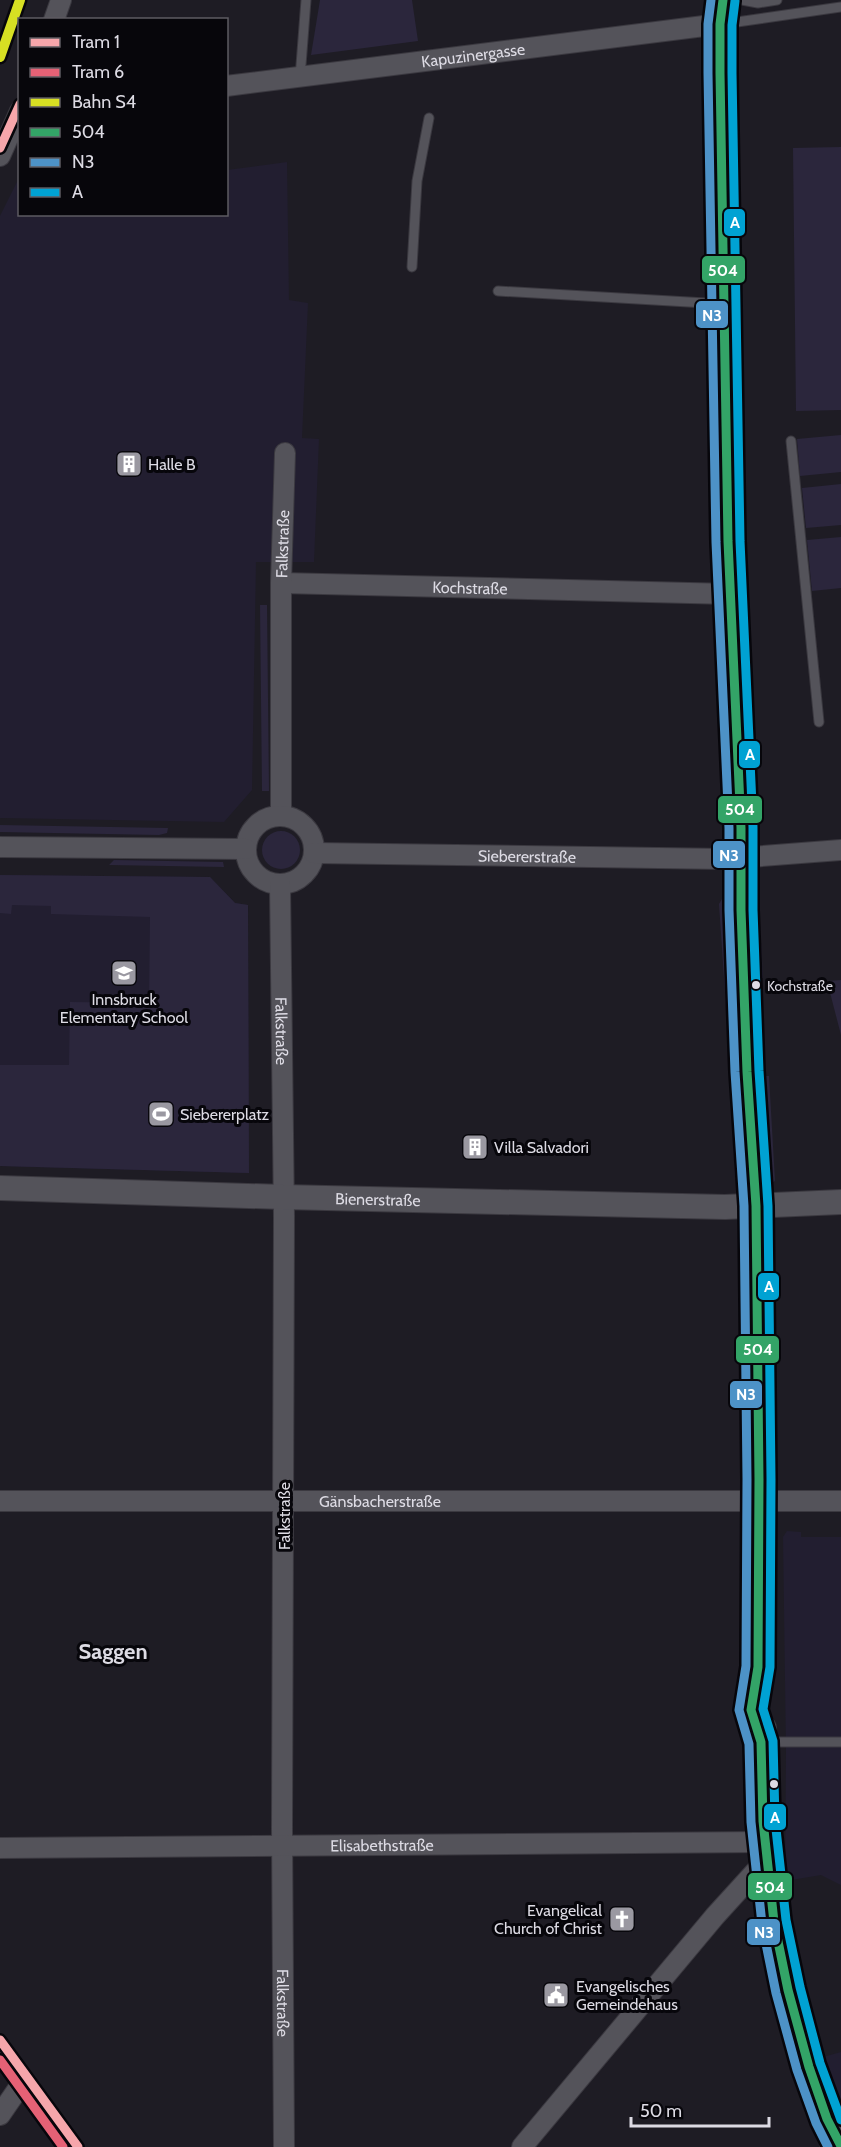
<svg xmlns="http://www.w3.org/2000/svg" width="841" height="2147" font-family="Cabin,sans-serif">
  <rect width="100%" height="100%" fill="#1e1c24"/>
  <path fill="#221e30" d="M 287,162 L 289,300 L 308,303 L 302,438 L 319,439 L 314,562 L 256,562 L 252,790 L 224,822 L 0,818 L 0,216 L 19,178 L 20,214 L 226,214 L 227,170 Z
    M 0,875 L 210,877 L 235,903 L 248,905 L 249,1173 L 0,1166 Z
    M 787,1531 L 801,1532 L 801,1537 L 841,1537 L 841,1885 L 821,1875 L 785,1881 L 786,1752 L 783,1537 Z
    M 841,2052 L 841,2106 L 823,2057 Z"/>
  <path fill="#2b263c" d="M 320,0 L 412,0 L 418,41 L 311,55 Z
    M 841,147 L 841,410 L 796,411 L 793,148 Z
    M 841,435 L 841,472 L 800,476 L 797,439 Z
    M 841,484 L 841,525 L 806,528 L 802,488 Z
    M 841,537 L 841,588 L 812,591 L 807,540 Z
    M 260,605 L 267,605 L 269,791 L 262,791 Z
    M 0,825 L 168,828 L 167,833 L 159,835 L 0,832 Z
    M262 850a19 19 0 1 1 38 0a19 19 0 1 1-38 0Z
    M 114,860 L 223,862 L 224,867 L 109,865 Z
    M 0,875 L 210,877 L 235,903 L 248,905 L 249,1173 L 0,1166 L 0,1065 L 69,1065 L 70,1002 L 149,1003 L 150,917 L 51,914 L 51,906 L 12,905 L 11,914 L 0,913 Z
    M 752,889 L 758,891 L 763,978 L 756,978 Z
    M 725,894 L 734,1049 L 729,1052 L 719,904 Z
    M 841,980 L 841,1035 L 827,981 Z
    M 765,1076 L 769,1076 L 775,1181 L 773,1182 L 768,1182 L 763,1080 Z
    M 731,1105 L 734,1105 L 736,1108 L 740,1181 L 737,1181 L 735,1178 Z"/>
  <g fill="none" stroke-linecap="round" stroke-linejoin="round">
    <defs>
      <path id="service" d="M 742,0 L 758,3 L 777,0
        M 723,24 L 841,7
        M 300,78 L 306,0
        M 412,267 L 417,181 L 429,118
        M 498,291 L 723,304
        M 791,441 L 819,722
        M 763,1742 L 841,1742"/>
      <g id="minor">
        <path d="M 54,20 L 61,0"/>
        <path id="s1" d="M 226,86 L 720,24"/>
        <path d="M 0,156 L 20,111"/>
        <path id="s2" d="M 281,583 L 730,594"/>
        <path id="s3" d="M 281,816 L 281,583 L 285,453"/>
        <circle cx="280" cy="850" r="34"/>
        <path d="M 0,847 L 246,849"/>
        <path id="s4" d="M 314,853 L 724,859 L 841,850"/>
        <path id="s5" d="M 280,885 L 284,1216 L 282,1829 L 284,2147"/>
        <path id="s6" d="M 0,1501 L 841,1501"/>
        <path id="s7" d="M 0,1848 L 765,1842"/>
        <path d="M 0,2052 L 69,2147"/>
        <path d="M 0,2115 L 22,2083"/>
        <path d="M 522,2147 L 715,1916 L 766,1860"/>
      </g>
      <g id="tertiary">
        <path d="M 723,0 L 720,24 L 720,73 L 728,541 L 741,828 L 741,910 L 747,1072 L 756,1206 L 759,1479 L 758,1667 L 751,1710 L 761,1742"/>
        <path id="s8" d="M 0,1188 L 283,1197 L 725,1207 L 841,1202"/>
        <path d="M 764,1728 C 759,1752 762,1776 762,1800 C 764,1864 773,1927 788,1990 C 801,2043 822,2094 833,2147"/>
      </g>
    </defs>
    <use href="#service" stroke="#3b3940" stroke-width="11"/>
    <use href="#minor" stroke="#3b3940" stroke-width="22"/>
    <use href="#tertiary" stroke="#3b3940" stroke-width="26"/>
    <use href="#service" stroke="#54535a" stroke-width="9"/>
    <use href="#minor" stroke="#54535a" stroke-width="20"/>
    <use href="#tertiary" stroke="#54535a" stroke-width="24"/>
    <defs>
      <path id="bus-1" d="M 723,0 L 720,24 L 720,73 L 728,541 L 741,828 L 741,910 L 747,1072 L 756,1206 L 759,1479 L 758,1667 L 751,1710 L 761,1742 L 763,1821 L 774,1922 L 788,1990 L 809,2067 L 827,2119 L 841,2146"/>
      <path id="bus-2" d="M 711,0 L 708,24 L 708,73 L 716,542 L 729,828 L 729,910 L 735,1072 L 744,1206 L 747,1479 L 746,1666 L 739,1710 L 749,1744 L 751,1822 L 762,1924 L 776,1993 L 797,2070 L 816,2123 L 828,2147"/>
      <path id="bus-3" d="M 735,1 L 732,25 L 732,73 L 740,541 L 753,827 L 753,910 L 759,1071 L 768,1206 L 771,1479 L 770,1667 L 763,1709 L 773,1741 L 775,1820 L 786,1920 L 800,1987 L 820,2063 L 841,2120"/>
    </defs>
    <use href="#bus-1" stroke="#07060b" stroke-width="14"/>
    <use href="#bus-2" stroke="#07060b" stroke-width="14"/>
    <use href="#bus-3" stroke="#07060b" stroke-width="14"/>
    <use href="#bus-1" stroke="#33a467" stroke-width="9"/>
    <use href="#bus-2" stroke="#4d92c7" stroke-width="9"/>
    <use href="#bus-3" stroke="#00a2d3" stroke-width="9"/>
    <defs>
      <path id="rail-1" d="M 0,57 L 20,0"/>
    </defs>
    <use href="#rail-1" stroke="#07060b" stroke-width="15"/>
    <use href="#rail-1" stroke="#d7df23" stroke-width="10"/>
    <defs>
      <path id="tram-1" d="M 0,148 L 20,104
        M 0,2040 L 78,2147"/>
      <path id="tram-2" d="M 0,2060 L 63,2147"/>
    </defs>
    <use href="#tram-1" stroke="#07060b" stroke-width="14"/>
    <use href="#tram-2" stroke="#07060b" stroke-width="14"/>
    <use href="#tram-1" stroke="#f6a6ab" stroke-width="9"/>
    <use href="#tram-2" stroke="#e56175" stroke-width="9"/>
  </g>
  <defs>
    <symbol id="building-square" viewBox="-11 -11 22 22"><rect x="-9" y="-9" width="18" height="18" rx="4" fill="#9a98a1" stroke="#07060b"/><path d="M-4-6H4V6H1V3H-1V6H-4ZM-2.5-4.3h1.7v1.8h-1.7ZM.8-4.3h1.7v1.8H.8ZM-2.5-1h1.7V.8h-1.7ZM.8-1h1.7V.8H.8Z" fill="#fff"/></symbol>
    <symbol id="school-square" viewBox="-11 -11 22 22"><rect x="-9" y="-9" width="18" height="18" rx="4" fill="#9a98a1" stroke="#07060b"/><path d="M0-5L7-2L0 1L-7-2ZM-4 1L0 2.5L4 1V4Q0 6-4 4Z" fill="#fff"/></symbol>
    <symbol id="stadium-square" viewBox="-11 -11 22 22"><rect x="-9" y="-9" width="18" height="18" rx="4" fill="#9a98a1" stroke="#07060b"/><path d="M0-5a6.5 5 0 1 0 0 10a6.5 5 0 1 0 0-10ZM-3.5-1.8h7v3.6h-7Z" fill="#fff"/></symbol>
    <symbol id="church-square" viewBox="-11 -11 22 22"><rect x="-9" y="-9" width="18" height="18" rx="4" fill="#9a98a1" stroke="#07060b"/><path d="M-1.2-6h2.4v3.5h3.3v2.4h-3.3V6h-2.4V-.1h-3.3v-2.4h3.3Z" fill="#fff"/></symbol>
    <symbol id="civic-square" viewBox="-11 -11 22 22"><rect x="-9" y="-9" width="18" height="18" rx="4" fill="#9a98a1" stroke="#07060b"/><path d="M-.6-6.5H3V-4.5H.6V-3L4-1V1h2V6H-6V1h2V-1L-.6-3ZM-1.2 2.5V6h2.4V2.5Z" fill="#fff"/></symbol>
  </defs>
  <g fill-rule="evenodd">
    <use href="#building-square" x="114" y="449" width="30" height="30"/>
    <use href="#school-square" x="109" y="958" width="30" height="30"/>
    <use href="#stadium-square" x="146" y="1099" width="30" height="30"/>
    <use href="#building-square" x="460" y="1132" width="30" height="30"/>
    <use href="#church-square" x="607" y="1904" width="30" height="30"/>
    <use href="#civic-square" x="541" y="1980" width="30" height="30"/>
  </g>
  <g fill="#dddbe4" stroke="#07060b" stroke-width="2">
    <circle cx="756" cy="985" r="5"/>
    <circle cx="774" cy="1784" r="5"/>
  </g>
  <g text-anchor="middle" stroke-width="6" stroke-linejoin="round" paint-order="stroke">
    <g font-size="14" fill="#dddbe4" stroke="#07060b" text-anchor="start">
      <text x="767" y="991">Kochstraße</text>
    </g>
    <g font-size="16" fill="#dddbe4" stroke="#07060b">
      <text dy="6" stroke="none"><textPath href="#s1" startOffset="249">Kapuzinergasse</textPath></text>
      <text dy="6" stroke="none"><textPath href="#s3" startOffset="272">Falkstraße</textPath></text>
      <text dy="6" stroke="none"><textPath href="#s2" startOffset="189">Kochstraße</textPath></text>
      <text dy="6" stroke="none"><textPath href="#s4" startOffset="213">Siebererstraße</textPath></text>
      <text dy="6" stroke="none"><textPath href="#s5" startOffset="146">Falkstraße</textPath></text>
      <text dy="6" stroke="none"><textPath href="#s8" startOffset="378">Bienerstraße</textPath></text>
      <text dy="6" stroke="none"><textPath href="#s6" startOffset="380">Gänsbacherstraße</textPath></text>
      <text transform="translate(284 1516) rotate(-90)" y="6">Falkstraße</text>
      <text dy="6" stroke="none"><textPath href="#s7" startOffset="382">Elisabethstraße</textPath></text>
      <text dy="6" stroke="none"><textPath href="#s5" startOffset="1118">Falkstraße</textPath></text>
    </g>
    <g font-size="16" fill="#dddbe4" stroke="#07060b" text-anchor="start">
      <text x="148" y="470">Halle B</text>
      <text x="124" y="1005" text-anchor="middle">Innsbruck<tspan x="124" dy="18">Elementary School</tspan></text>
      <text x="180" y="1120">Siebererplatz</text>
      <text x="494" y="1153">Villa Salvadori</text>
      <text x="602" y="1916" text-anchor="end">Evangelical<tspan x="602" dy="18">Church of Christ</tspan></text>
      <text x="576" y="1992">Evangelisches<tspan x="576" dy="18">Gemeindehaus</tspan></text>
    </g>
    <g font-size="22" font-weight="bold" fill="#dddbe4" stroke="#07060b">
      <text x="113" y="1659">Saggen</text>
    </g>
  </g>
  <g stroke="#07060b" stroke-width="2">
    <rect x="723" y="208" width="23" height="29" rx="6" fill="#00a2d3"/>
    <rect x="701" y="255" width="45" height="29" rx="6" fill="#33a467"/>
    <rect x="695" y="300" width="34" height="29" rx="6" fill="#4d92c7"/>
    <rect x="738" y="740" width="23" height="29" rx="6" fill="#00a2d3"/>
    <rect x="717" y="795" width="46" height="29" rx="6" fill="#33a467"/>
    <rect x="712" y="840" width="34" height="29" rx="6" fill="#4d92c7"/>
    <rect x="757" y="1272" width="23" height="29" rx="6" fill="#00a2d3"/>
    <rect x="735" y="1335" width="45" height="29" rx="6" fill="#33a467"/>
    <rect x="729" y="1380" width="34" height="29" rx="6" fill="#4d92c7"/>
    <rect x="763" y="1803" width="24" height="28" rx="6" fill="#00a2d3"/>
    <rect x="747" y="1872" width="46" height="29" rx="6" fill="#33a467"/>
    <rect x="746" y="1918" width="35" height="28" rx="6" fill="#4d92c7"/>
  </g>
  <g font-size="16" text-anchor="middle" font-weight="bold" fill="#fff">
    <text x="735" y="228">A</text>
    <text x="723" y="276">504</text>
    <text x="712" y="321">N3</text>
    <text x="750" y="760">A</text>
    <text x="740" y="815">504</text>
    <text x="729" y="861">N3</text>
    <text x="769" y="1292">A</text>
    <text x="758" y="1355">504</text>
    <text x="746" y="1400">N3</text>
    <text x="775" y="1823">A</text>
    <text x="770" y="1893">504</text>
    <text x="764" y="1938">N3</text>
  </g>
  <rect x="18" y="18" width="210" height="198" fill="#07060b" stroke="#5d5b62" stroke-width="1.5"/>
  <rect x="30" y="38" width="30" height="9" fill="#f6a6ab" stroke="#5d5b62" stroke-width="1.5"/>
  <text x="72" y="48" font-size="18" fill="#dddbe4">Tram 1</text>
  <rect x="30" y="68" width="30" height="9" fill="#e56175" stroke="#5d5b62" stroke-width="1.5"/>
  <text x="72" y="78" font-size="18" fill="#dddbe4">Tram 6</text>
  <rect x="30" y="98" width="30" height="9" fill="#d7df23" stroke="#5d5b62" stroke-width="1.5"/>
  <text x="72" y="108" font-size="18" fill="#dddbe4">Bahn S4</text>
  <rect x="30" y="128" width="30" height="9" fill="#33a467" stroke="#5d5b62" stroke-width="1.5"/>
  <text x="72" y="138" font-size="18" fill="#dddbe4">504</text>
  <rect x="30" y="158" width="30" height="9" fill="#4d92c7" stroke="#5d5b62" stroke-width="1.5"/>
  <text x="72" y="168" font-size="18" fill="#dddbe4">N3</text>
  <rect x="30" y="188" width="30" height="9" fill="#00a2d3" stroke="#5d5b62" stroke-width="1.5"/>
  <text x="72" y="198" font-size="18" fill="#dddbe4">A</text>
  <path d="M631 2117v9h138v-9" fill="none" stroke="#dddbe4" stroke-width="3"/>
  <text x="640" y="2117" font-size="18" fill="#dddbe4" stroke="#07060b" stroke-width="4.5" paint-order="stroke">50 m</text>
</svg>
